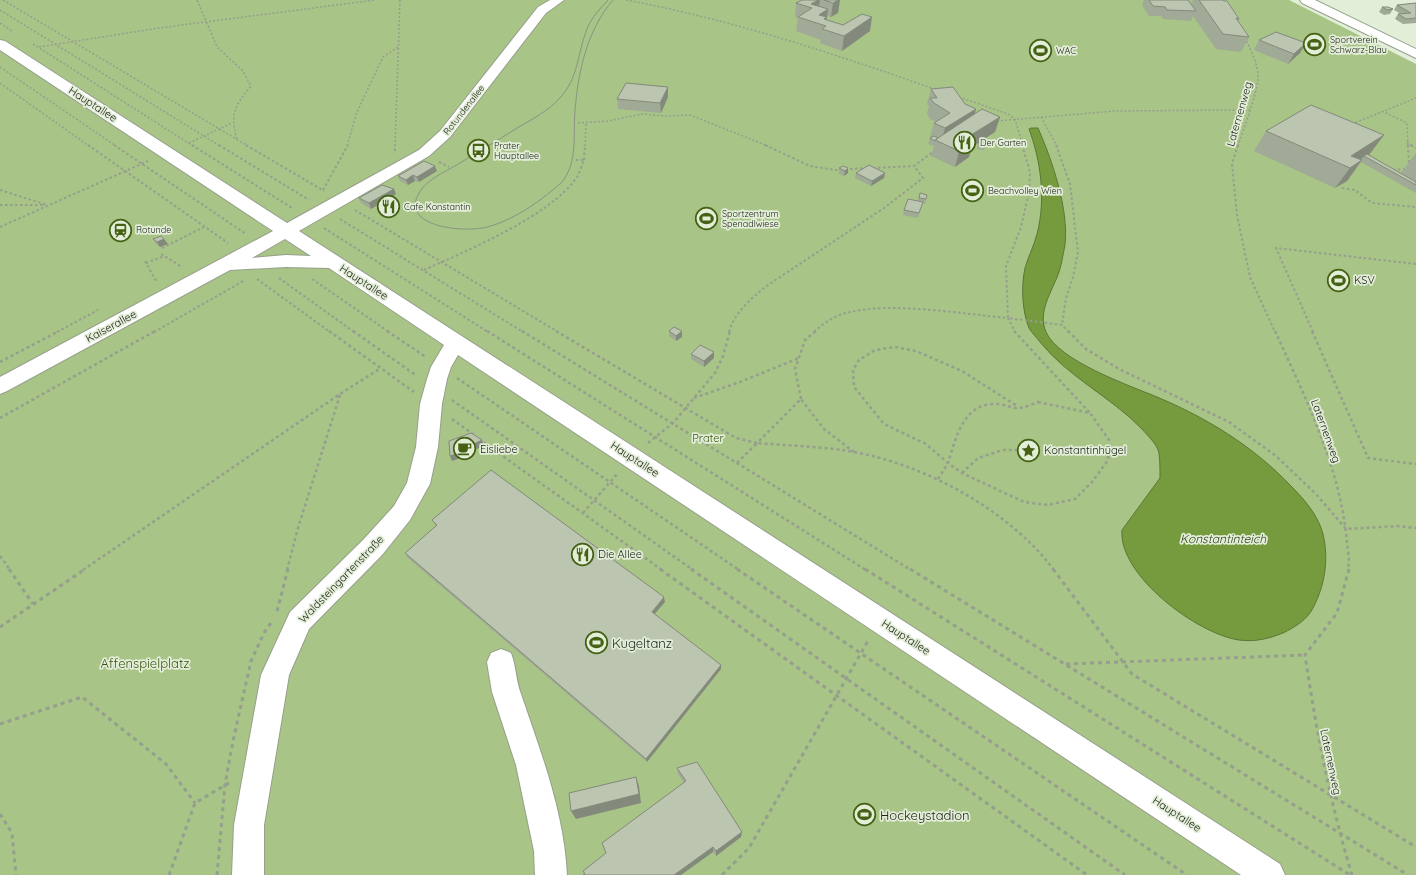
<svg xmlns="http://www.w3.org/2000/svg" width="1416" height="875" font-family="Quicksand,sans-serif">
  <rect width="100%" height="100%" fill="#e3eed8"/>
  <path fill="#a8c486" d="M 0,0 L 1289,0 L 1416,64 L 1416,875 L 0,875 Z"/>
  <path fill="#759b3e" stroke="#5c7734" d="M 1031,128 L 1038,128 C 1052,160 1069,209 1065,245 C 1063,254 1062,263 1059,272 C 1053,290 1037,311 1046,332 C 1059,361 1128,385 1157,397 C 1207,418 1253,446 1291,486 C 1304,499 1318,515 1323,534 C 1329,559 1325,585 1313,608 C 1307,620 1295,627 1283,633 C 1268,639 1255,642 1239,640 C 1197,634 1118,575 1122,530 L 1160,478 C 1160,470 1160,461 1159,453 C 1157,444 1148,436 1142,429 C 1111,397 1068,377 1040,342 C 1037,338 1032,333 1029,328 C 1022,311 1021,286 1025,268 C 1028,257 1034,246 1037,234 C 1046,200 1041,161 1029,129 Z"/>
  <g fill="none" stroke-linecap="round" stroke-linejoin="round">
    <defs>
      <path id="minor" d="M 550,0 L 564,0 L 546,13 L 450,137 L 429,156 L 299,231 L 1280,864 L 1285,875 L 1241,875 L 458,355 L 451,367 L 447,379 L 442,404 L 438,447 L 430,484 L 426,491 L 410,520 L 382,555 L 309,629 L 289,675 L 264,825 L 264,875 L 232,875 L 234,825 L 261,675 L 290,612 L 364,539 L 394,506 L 407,483 L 416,447 L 420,404 L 427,379 L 431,367 L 444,345 L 329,268 L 286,267 L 230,270 L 7,391 L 0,394 L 0,377 L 273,231 L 0,50 L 0,40 L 5,41 L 287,223 L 419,150 L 440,131 L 538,7 ZM 285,239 L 311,256 L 286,255 L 252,258 Z
        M 1300,0 L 1315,0 L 1416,49 L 1416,58 L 1302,3 Z
        M 501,649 L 511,653 C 516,666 516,681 521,694 C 541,753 564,812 567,875 L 535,875 L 534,851 L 516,765 L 492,692 L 487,662 L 491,653 Z"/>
    </defs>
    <use href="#minor" stroke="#97a08c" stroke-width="2"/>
    <path stroke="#969e8e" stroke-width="1.5" stroke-dasharray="2 2" stroke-linecap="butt" d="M 3,0 L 248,146
      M 197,0 L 217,47 L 243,71 L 251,86 C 234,107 230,113 237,140
      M 626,0 C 733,20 835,54 937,90
      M 0,10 L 220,146
      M 0,23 L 12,31
      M 33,44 L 193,146
      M 39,47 L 159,28 L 375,0
      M 0,67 L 116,146
      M 0,83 L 89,146
      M 959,97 L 1008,114 L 1015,119 L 1023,146
      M 1382,111 L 1407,123 L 1408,146
      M 1041,117 L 1057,146
      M 997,121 L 1114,111 L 1250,110
      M 578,123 L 608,121 L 642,114 L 665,116 L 690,115 L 768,146
      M 1352,124 L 1416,98
      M 1407,142 L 1412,146
      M 189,143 L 232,123
      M 347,146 L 357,112 L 383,57 L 398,47
      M 395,146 L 400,0
      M 585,146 L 586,123
      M 1238,146 C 1243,130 1260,87 1258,73 C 1256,61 1251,50 1246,40"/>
    <path stroke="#969e8e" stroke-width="2" stroke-dasharray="2.5 2.5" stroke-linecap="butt" d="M 88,145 L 228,243
      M 114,145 L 246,234
      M 192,145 L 292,208
      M 219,145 L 309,200
      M 246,145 L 324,191
      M 765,145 L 810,166 L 836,170 L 866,168
      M 1022,145 L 1030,172 L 1029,192 L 1021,227 L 1006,266 L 1008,318 L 1062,325 L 1069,332
      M 1056,145 L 1070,184 L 1078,252 L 1073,277 L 1066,298 L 1062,325
      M 1238,145 L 1232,164 L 1237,215 L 1250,277 L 1275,332
      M 1408,145 L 1409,166
      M 1411,145 L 1416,148
      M 395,151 L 395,145
      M 584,160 L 585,145
      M 439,162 L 449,167
      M 873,168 L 914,166
      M 1393,170 L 1406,169
      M 1342,188 L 1355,190 L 1372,203 L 1416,207
      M 0,190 L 47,205
      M 323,190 L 348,145
      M 0,205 L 43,205
      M 355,210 L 558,332
      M 340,219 L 523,332
      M 0,227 L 148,161
      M 324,228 L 488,332
      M 162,248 L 204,227
      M 161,254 L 182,267
      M 145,261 L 156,281
      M 146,263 L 164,256
      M 424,270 C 466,251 551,216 577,177 C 580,172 582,165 584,160 L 575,160
      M 279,278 L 354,332
      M 257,279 L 330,332
      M 312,279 L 389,332
      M 57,332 L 98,310
      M 154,332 L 245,280
      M 729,332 C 734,313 751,299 765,287 L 884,208 L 923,178 L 914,166 L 934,151
      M 814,332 C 824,323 834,316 846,313 C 890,301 962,314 1008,318 L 1015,332
      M 1313,332 L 1276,248 L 1416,264"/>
    <path stroke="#969e8e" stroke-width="2.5" stroke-dasharray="3 3" stroke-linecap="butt" d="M 329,331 L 414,392
      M 353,331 L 417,376
      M 387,331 L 426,357
      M 487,331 L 866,570
      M 522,331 L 911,570
      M 556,331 L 736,438 L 757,443 L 801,399 L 824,429 L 854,452
      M 1014,331 L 1090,413
      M 1068,331 L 1086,349 L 1119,369 L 1229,422 L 1276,456 L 1316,494 L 1346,529 L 1398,526 L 1416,528
      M 1275,331 C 1305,397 1341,469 1347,543 C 1348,551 1350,561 1348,570
      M 1312,331 L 1368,458 L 1416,464
      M 0,362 L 59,331
      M 457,378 L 739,570
      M 694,398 L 740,382 L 799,358
      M 801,399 L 795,369 L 805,340 L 816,331
      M 452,400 L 693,570
      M 1038,402 L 1090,413 L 1109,440 L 1108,460 L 1093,481 L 1075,499 L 1048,505 L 1024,502 L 962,473 L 948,463 C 956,438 963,403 996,404 C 1004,404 1013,409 1020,408 C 1026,407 1033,404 1038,402 Z
      M 0,418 L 155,331
      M 452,419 L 474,435
      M 479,439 L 662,570
      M 648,443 L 673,423 L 715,373 L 723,356 L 730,331
      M 737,463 L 757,443 C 789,446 822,446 854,452 C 926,465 1010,511 1054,570
      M 962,473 L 978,458 L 1003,450 L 1029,450
      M 938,479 L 948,463 L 926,444 L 884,424 L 854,387 L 853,370 L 859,360 L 875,350 L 895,347 L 916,351 L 962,371 L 1017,406
      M 583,513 L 618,473
      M 0,556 L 10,570
      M 83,570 L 340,394 L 381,368
      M 287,570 L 298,528 L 340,395"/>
    <path stroke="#969e8e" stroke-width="3" stroke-dasharray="4 4" stroke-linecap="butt" d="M 9,569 L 33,604
      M 660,569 L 1087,875
      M 691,569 L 1125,875
      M 737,569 L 1187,875
      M 865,569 L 1350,875
      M 910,569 L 1408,875
      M 1053,569 L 1132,674 L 1416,847
      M 1349,569 L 1337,613 L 1305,655 C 1316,729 1330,803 1352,875
      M 277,611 L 288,569
      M 0,627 L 85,569
      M 1066,664 L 1305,655
      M 0,724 L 82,697 L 166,764 L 195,803
      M 0,814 L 12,833 L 16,875
      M 169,875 L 195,803 L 232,781
      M 217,875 L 225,784 L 233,741 L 251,661 L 264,633 L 273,620
      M 722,875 L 749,848 L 869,639"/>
    <use href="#minor" fill="#fff" fill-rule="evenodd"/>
    <path stroke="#8b9383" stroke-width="1" d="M 608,0 C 600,9 591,18 587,29 C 577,54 579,78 559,99 C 548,111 531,120 517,128 C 497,141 476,153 455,166 C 444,172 429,179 421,190 C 394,228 469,234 491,226 C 517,218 542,200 562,182 C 578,162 573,135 575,111 C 578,72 587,30 613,0"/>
  </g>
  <path fill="#a1a997" d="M 802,0 L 840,0 L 838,13 L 831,17 L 827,16 L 827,20 L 843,25 L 870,31 L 842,51 L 820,43 L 821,40 L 796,31 L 798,18 L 795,17 L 796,3 Z
    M 1144,0 L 1188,0 L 1191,4 L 1193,0 L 1223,0 L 1239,19 L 1238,22 L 1249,37 L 1241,52 L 1216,49 L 1193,16 L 1191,21 L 1163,19 L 1161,16 L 1149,16 L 1142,5 Z
    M 1416,3 L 1416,23 L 1403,24 L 1395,19 L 1398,14 L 1401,14 L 1394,10 L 1397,5 Z
    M 1382,7 L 1393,9 L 1390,14 L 1384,15 L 1379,12 Z
    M 1259,40 L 1306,43 L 1300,53 L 1288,64 L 1254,50 Z
    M 668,87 L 668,97 L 661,113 L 618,109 L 617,99 Z
    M 931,89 L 976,109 L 975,114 L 1000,117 L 995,132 L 980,141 L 986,145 L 984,150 L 977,149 L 978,143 L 972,147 L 969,157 L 955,167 L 931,156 L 934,146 L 928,144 L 934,123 L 936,122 L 930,119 L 927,113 L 929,106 L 927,104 Z
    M 1266,131 L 1384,135 L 1369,155 L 1402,174 L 1401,173 L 1416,153 L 1416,193 L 1361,162 L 1347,181 L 1335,188 L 1254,151 Z
    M 843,166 L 848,173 L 844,176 L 839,174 L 839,168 Z
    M 437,171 L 419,182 L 415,181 L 408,185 L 400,181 L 398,176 Z
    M 856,173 L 884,178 L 871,186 L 855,178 Z
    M 920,193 L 927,195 L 925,204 L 922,204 L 918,218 L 903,215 L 904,210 L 918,201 Z
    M 396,194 L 371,209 L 361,203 L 359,198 Z
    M 153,239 L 164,239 L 168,244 L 160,247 L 157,245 Z
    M 669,331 L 682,331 L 682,337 L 676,341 L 669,336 Z
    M 691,354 L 714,358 L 704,367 L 691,359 Z
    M 432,520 L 665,602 L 654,614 L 721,669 L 647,762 L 408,558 L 405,553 L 436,526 Z
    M 677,768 L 741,837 L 716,856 L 713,852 L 606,853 L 684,783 L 678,774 Z"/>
  <path fill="#838a7b" d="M 818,0 L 820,0 L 818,13 L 812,8 L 811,4 Z
    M 838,0 L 840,0 L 838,13 L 831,17 L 833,3 Z
    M 828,9 L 826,26 L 819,15 Z
    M 872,17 L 870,31 L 842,51 L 844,36 Z
    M 1306,43 L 1300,53 L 1288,64 L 1294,54 Z
    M 668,87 L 668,97 L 661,113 L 660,103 Z
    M 976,109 L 972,124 L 941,143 L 945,128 Z
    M 1000,117 L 995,132 L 972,147 L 969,157 L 955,167 L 959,151 L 966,138 Z
    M 1384,135 L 1369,155 L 1364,156 L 1360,161 L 1351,156 Z
    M 1362,160 L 1347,181 L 1335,188 L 1350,168 Z
    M 435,166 L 437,171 L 419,182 L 417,177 Z
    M 848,168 L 848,173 L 844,176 L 845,171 Z
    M 885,173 L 884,178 L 871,186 L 872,181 Z
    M 413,175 L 415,181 L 408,185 L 406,180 Z
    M 394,189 L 396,194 L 371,209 L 369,203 Z
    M 164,239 L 168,244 L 160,247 L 157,242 Z
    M 682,331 L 682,337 L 676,341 L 676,336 Z
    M 714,352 L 714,358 L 704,367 L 704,361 Z
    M 482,440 L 484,446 L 469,452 L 469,455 L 452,461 L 450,456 L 467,447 Z
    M 664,597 L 665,602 L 652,617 L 652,612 Z
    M 721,665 L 721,669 L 647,762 L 646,759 Z
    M 636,777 L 639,786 L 641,803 L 576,819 L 571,811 Z
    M 742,832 L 741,837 L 716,856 L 716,851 Z
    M 713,847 L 713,852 L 681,875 L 674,875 Z"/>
  <path fill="#bbc5b0" stroke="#838a7b" d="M 802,0 L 818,0 L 811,4 L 828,9 L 819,15 L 827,17 L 824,19 L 843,25 L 862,14 L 872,17 L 844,36 L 822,29 L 826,26 L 798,17 L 812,8 L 796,3 Z
    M 824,0 L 838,0 L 833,3 Z
    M 1149,0 L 1188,0 L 1196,11 L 1167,10 L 1165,7 L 1153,6 Z
    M 1199,0 L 1223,0 L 1224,1 L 1227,1 L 1239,19 L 1236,18 L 1249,37 L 1223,34 Z
    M 1416,3 L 1416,18 L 1406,19 L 1398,14 L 1411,13 L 1397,5 Z
    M 1382,7 L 1388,7 L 1393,9 L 1387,10 Z
    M 1276,32 L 1306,43 L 1294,54 L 1259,40 Z
    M 626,83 L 668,87 L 660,103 L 617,99 Z
    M 953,87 L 965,104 L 976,109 L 945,128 L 934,123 L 950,113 L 934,103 L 930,98 L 937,98 L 931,89 Z
    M 1311,105 L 1384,135 L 1351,156 L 1362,160 L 1350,168 L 1266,131 Z
    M 982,109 L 1000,117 L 966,138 L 974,142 L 959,151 L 935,140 Z
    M 934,136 L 938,138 L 935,141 L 930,138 Z
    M 979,141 L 986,142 L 986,145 L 979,144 Z
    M 1367,154 L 1416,182 L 1416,185 L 1364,156 Z
    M 424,161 L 435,166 L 417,177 L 413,175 L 406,180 L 398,176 Z
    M 869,165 L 885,173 L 872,181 L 856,173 Z
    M 843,166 L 848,168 L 845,171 L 839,168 Z
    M 382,185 L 394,189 L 369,203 L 359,198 Z
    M 920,193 L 927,195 L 926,199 L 919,198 Z
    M 908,199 L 923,202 L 919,213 L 904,210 Z
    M 161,236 L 164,239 L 157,242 L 153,239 Z
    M 674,327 L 682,331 L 676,336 L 669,331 Z
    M 700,345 L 714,352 L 704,361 L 691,354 Z
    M 471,433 L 482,440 L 467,447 L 467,450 L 450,456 L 449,441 Z
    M 491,470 L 664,597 L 652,612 L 721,665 L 646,759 L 405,553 L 437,525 L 432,520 Z
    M 697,762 L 742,832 L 716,851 L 713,847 L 674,875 L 583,875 L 585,874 L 583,871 L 606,853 L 602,843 L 686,781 L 677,768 Z
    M 636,777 L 639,794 L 571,811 L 569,793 Z"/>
  <defs>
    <symbol id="stadium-ring" viewBox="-11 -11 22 22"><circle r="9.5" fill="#e3eed8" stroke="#456214" stroke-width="1.5"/><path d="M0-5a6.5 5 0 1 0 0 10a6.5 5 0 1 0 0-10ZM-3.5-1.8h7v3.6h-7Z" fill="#456214"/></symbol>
    <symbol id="restaurant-ring" viewBox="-11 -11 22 22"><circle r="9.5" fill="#e3eed8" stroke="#456214" stroke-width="1.5"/><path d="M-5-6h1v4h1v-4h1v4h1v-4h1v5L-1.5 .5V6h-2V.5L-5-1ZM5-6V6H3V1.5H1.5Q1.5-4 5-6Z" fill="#456214"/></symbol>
    <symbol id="bus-ring" viewBox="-11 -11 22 22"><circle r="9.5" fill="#e3eed8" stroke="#456214" stroke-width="1.5"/><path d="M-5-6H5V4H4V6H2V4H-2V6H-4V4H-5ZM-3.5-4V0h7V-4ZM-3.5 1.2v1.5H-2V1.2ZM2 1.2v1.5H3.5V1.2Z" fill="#456214"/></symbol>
    <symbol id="station-ring" viewBox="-11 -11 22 22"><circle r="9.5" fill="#e3eed8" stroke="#456214" stroke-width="1.5"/><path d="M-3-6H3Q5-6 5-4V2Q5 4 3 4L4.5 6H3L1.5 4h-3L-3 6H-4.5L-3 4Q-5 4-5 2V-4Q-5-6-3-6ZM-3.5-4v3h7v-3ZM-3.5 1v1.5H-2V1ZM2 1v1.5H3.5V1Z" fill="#456214"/></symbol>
    <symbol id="cafe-ring" viewBox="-11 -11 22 22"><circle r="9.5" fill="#e3eed8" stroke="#456214" stroke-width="1.5"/><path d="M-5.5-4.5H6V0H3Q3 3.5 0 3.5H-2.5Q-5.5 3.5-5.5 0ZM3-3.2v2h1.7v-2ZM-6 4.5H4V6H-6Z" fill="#456214"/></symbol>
    <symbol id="sight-ring" viewBox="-11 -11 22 22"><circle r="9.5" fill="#e3eed8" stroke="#456214" stroke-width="1.5"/><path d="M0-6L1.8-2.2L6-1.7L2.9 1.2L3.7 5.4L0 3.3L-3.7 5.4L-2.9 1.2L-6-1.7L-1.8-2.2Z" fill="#456214"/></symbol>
  </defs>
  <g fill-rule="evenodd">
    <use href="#stadium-ring" x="1302" y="32" width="25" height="25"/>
    <use href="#stadium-ring" x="1028" y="38" width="25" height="25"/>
    <use href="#restaurant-ring" x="952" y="130" width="25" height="25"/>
    <use href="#bus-ring" x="466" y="138" width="25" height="25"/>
    <use href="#stadium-ring" x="960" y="178" width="25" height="25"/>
    <use href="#restaurant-ring" x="376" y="194" width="25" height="25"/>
    <use href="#stadium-ring" x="694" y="206" width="25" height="25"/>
    <use href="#station-ring" x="108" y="218" width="25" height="25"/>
    <use href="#stadium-ring" x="1326" y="268" width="25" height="25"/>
    <use href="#cafe-ring" x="452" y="436" width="25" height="25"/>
    <use href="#sight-ring" x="1016" y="438" width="25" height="25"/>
    <use href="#restaurant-ring" x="570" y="542" width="25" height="25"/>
    <use href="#stadium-ring" x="584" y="630" width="25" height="25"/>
    <use href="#stadium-ring" x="852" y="802" width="25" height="25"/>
  </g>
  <g text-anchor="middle" stroke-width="3.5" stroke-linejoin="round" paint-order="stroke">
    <g font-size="9" fill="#20241c" stroke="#e3eed8" text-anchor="start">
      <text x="1330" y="43">Sportverein<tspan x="1330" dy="10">Schwarz-Blau</tspan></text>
      <text x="1056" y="54">WAC</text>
      <text x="980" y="146">Der Garten</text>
      <text x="494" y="149">Prater<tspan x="494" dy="10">Hauptallee</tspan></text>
      <text x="988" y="194">Beachvolley Wien</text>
      <text x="404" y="210">Cafe Konstantin</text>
      <text x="722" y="217">Sportzentrum<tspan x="722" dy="10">Spenadlwiese</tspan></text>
      <text x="136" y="233">Rotunde</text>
    </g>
    <g font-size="9" fill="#20241c" stroke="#e3eed8">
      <text transform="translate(464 110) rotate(-52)" y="3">Rotundenallee</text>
    </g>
    <g font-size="11" fill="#20241c" stroke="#e3eed8">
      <text transform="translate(93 104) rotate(33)" y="4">Hauptallee</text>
      <text transform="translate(1239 114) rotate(-74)" y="4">Laternenweg</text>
      <text transform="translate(364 282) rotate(33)" y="4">Hauptallee</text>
      <text transform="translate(111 326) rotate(-28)" y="4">Kaiserallee</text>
      <text transform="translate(1326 431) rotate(70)" y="4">Laternenweg</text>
      <text transform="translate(635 459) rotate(33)" y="4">Hauptallee</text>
      <text transform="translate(341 579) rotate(-46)" y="4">Waldsteingartenstraße</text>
      <text transform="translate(906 637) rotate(33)" y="4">Hauptallee</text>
      <text transform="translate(1331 762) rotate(78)" y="4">Laternenweg</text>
      <text transform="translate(1177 814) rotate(33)" y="4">Hauptallee</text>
    </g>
    <g font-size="11" fill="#20241c" stroke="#e3eed8" text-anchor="start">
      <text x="1354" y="284">KSV</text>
      <text x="480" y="453">Eisliebe</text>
      <text x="1044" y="454">Konstantinhügel</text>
      <text x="598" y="558">Die Allee</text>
    </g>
    <g font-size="11" fill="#3a5210" stroke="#e3eed8">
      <text x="708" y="442">Prater</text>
    </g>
    <g font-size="12" font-style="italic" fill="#2e3e18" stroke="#e3eed8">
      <text x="1223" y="543">Konstantinteich</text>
    </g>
    <g font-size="13" fill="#20241c" stroke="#e3eed8" text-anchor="start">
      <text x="612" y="648">Kugeltanz</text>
      <text x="880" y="820">Hockeystadion</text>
    </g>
    <g font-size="13" fill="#3a5210" stroke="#e3eed8">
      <text x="145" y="668">Affenspielplatz</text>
    </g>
  </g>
</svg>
